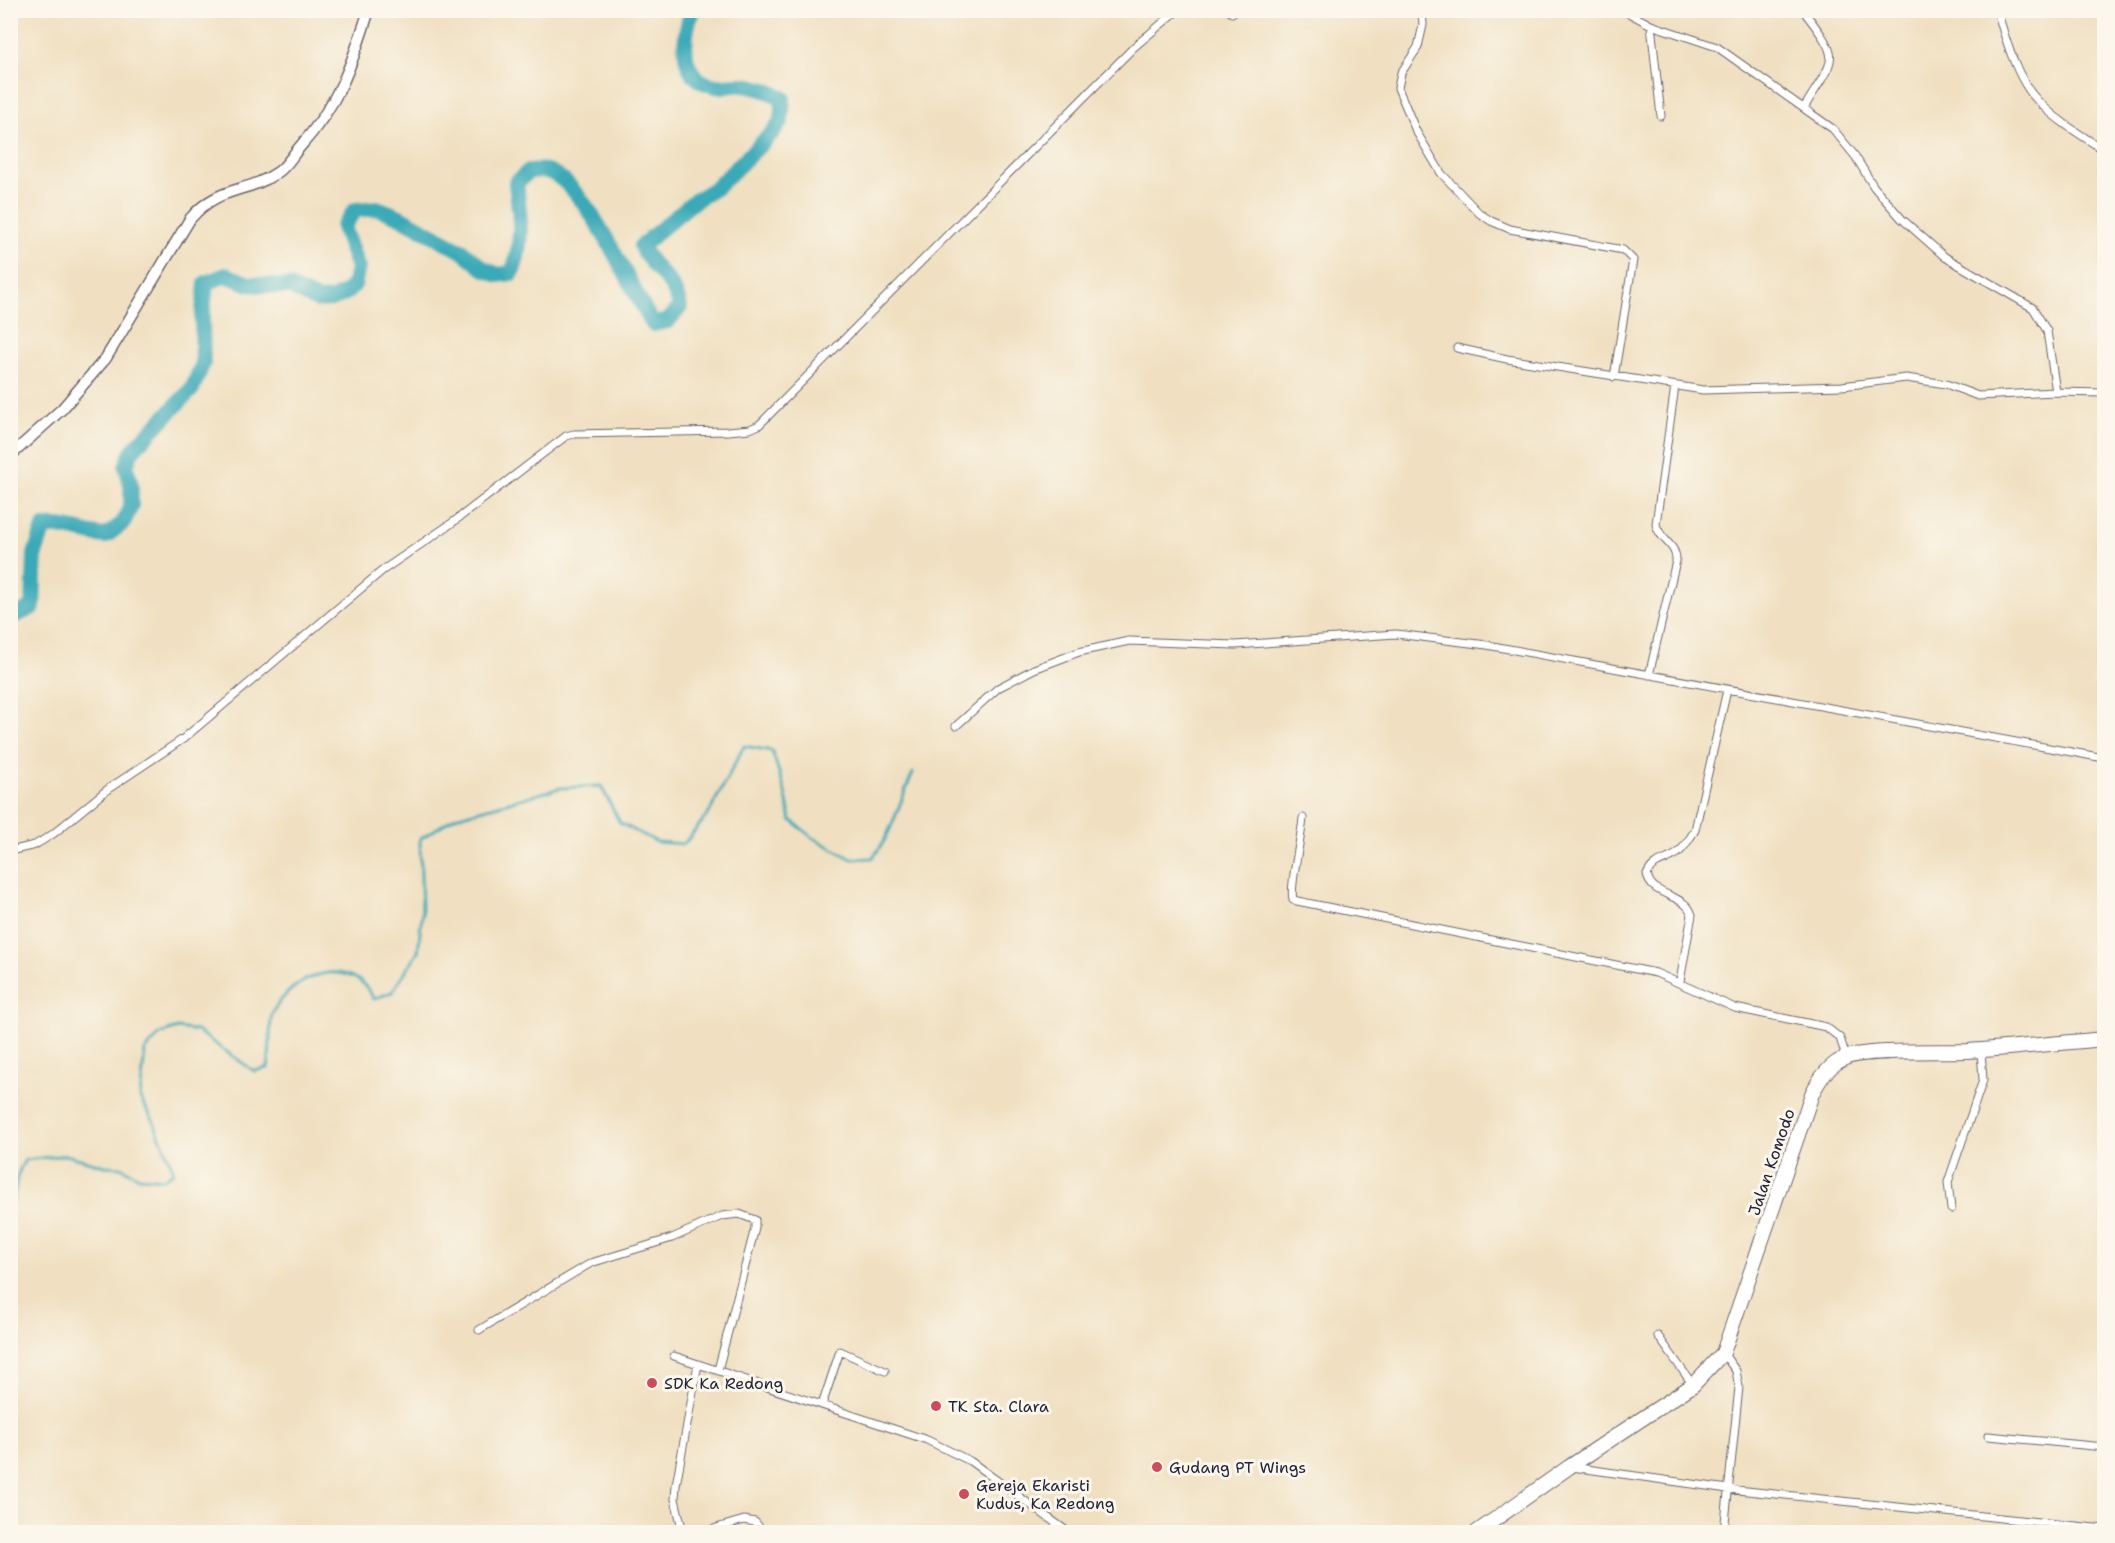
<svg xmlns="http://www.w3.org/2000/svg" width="2115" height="1543" font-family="'Shantell Sans',sans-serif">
  <rect width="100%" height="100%" fill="#fbf7ec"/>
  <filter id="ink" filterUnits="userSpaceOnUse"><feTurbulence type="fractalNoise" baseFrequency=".0167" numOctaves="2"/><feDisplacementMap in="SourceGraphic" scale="12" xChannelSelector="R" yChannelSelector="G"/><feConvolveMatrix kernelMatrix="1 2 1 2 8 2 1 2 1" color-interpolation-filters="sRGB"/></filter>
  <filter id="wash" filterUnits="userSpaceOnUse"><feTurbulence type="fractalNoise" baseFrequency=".008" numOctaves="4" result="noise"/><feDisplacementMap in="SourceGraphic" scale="24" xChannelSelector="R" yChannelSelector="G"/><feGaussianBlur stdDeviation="1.35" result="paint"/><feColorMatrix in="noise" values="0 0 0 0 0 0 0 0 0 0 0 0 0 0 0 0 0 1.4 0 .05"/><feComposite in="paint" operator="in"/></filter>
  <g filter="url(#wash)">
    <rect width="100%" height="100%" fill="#f0e0c1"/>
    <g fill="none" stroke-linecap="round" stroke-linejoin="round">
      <path stroke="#3aaab8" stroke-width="3" d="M 10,1208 C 19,1189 12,1180 25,1160 L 66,1155 L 105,1166 L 121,1167 L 139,1177 L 164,1179 L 174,1171 L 153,1120 L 140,1098 L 145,1051 L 160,1034 L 178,1028 L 197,1031 L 254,1071 L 268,1068 C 270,1057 270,1017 272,1014 C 287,983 328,960 360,981 C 366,985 370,993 374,999 L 392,992 L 418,952 L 422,914 L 420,839 L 455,817 L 560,788 L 601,786 L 620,823 L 657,842 L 684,844 L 709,813 L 744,746 L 772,751 L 784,788 L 791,820 L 812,837 L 852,859 L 872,858 C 892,836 899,801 913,773"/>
      <path stroke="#3aaab8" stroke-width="16" d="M 10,618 L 33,607 L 35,554 L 44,527 C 67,525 84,534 106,536 L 123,523 L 131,506 L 131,485 L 126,466 L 132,451 L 192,389 L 203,363 L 202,320 L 206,283 L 226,275 L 249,284 L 290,287 L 317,300 L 333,299 L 347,292 L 354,285 L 358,268 L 343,227 L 355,210 L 377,208 L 398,216 L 462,251 L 483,268 L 498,275 L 512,273 C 524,243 520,214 516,183 L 529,171 C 534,171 542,170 547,171 C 586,182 630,288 653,324 L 668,321 L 680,307 C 675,279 653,271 641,246 L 693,202 L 716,188 L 773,132 L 781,121 L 783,98 C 770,92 758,86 743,85 C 734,84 725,87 716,86 C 677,80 683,37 692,10"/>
    </g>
  </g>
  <g filter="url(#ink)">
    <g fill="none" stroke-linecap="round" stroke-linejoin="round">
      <defs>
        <path id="street" d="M 1227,10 L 1232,13 L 1236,10
          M 1422,10 L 1423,25 L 1418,47 L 1401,73 L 1398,88 L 1416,131 L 1441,173 L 1479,213 L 1491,221 L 1510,229 L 1623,250 L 1633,260 L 1614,377
          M 1623,10 L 1651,25 L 1717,47 L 1833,129 L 1855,156 L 1874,187 L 1902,219 L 1945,257 L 2033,308 L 2047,331 L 2056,392 L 2104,393
          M 1803,10 C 1843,63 1836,54 1804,108
          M 1997,10 C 2005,38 2017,79 2037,100 C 2057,121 2081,135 2104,150
          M 1651,25 L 1661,116
          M 1457,348 L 1507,359 L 1703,390 L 1842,386 L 1906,378 L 1946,384 L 1978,396 L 2056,392
          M 1649,675 L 1676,561 C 1677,544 1659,540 1656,524 L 1675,386
          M 956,726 L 998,688 L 1034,669 L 1079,652 L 1129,641 L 1235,645 L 1396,634 L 1487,645 L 2104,758
          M 1303,818 C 1302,835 1289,888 1293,899 L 1297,901 L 1656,973 L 1735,1008 L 1826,1027 L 1840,1038 L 1846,1057
          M 10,851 L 35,845 L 53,834 L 108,789 L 183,739 L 383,570 L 452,523 L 566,436 L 574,434 L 728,431 L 750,429 L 759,425 L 1134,47 L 1178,10
          M 1680,981 L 1692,915 C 1686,893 1652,898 1647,875 C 1653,860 1666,862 1678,853 C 1685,847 1690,838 1695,830 L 1727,690
          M 1951,1209 L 1948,1182 L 1983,1080 L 1981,1050
          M 479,1330 L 591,1263 L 672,1238 L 722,1216 L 739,1214 L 755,1220 L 755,1228 L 718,1370
          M 1658,1336 L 1693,1385
          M 1723,1353 L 1736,1371 L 1739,1387 L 1724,1532
          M 674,1356 L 927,1440 L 970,1461 L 1068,1532
          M 822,1405 L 840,1351 L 885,1371
          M 1988,1436 L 2104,1447
          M 1572,1467 L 1728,1489 L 2104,1529
          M 683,1532 L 675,1499 L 676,1485 L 698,1364
          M 703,1532 L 744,1520 L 755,1522 L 763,1532"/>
        <path id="secondary" d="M 10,456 L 62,409 L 106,358 L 190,219 C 220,184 245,195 278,172 C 286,167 292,156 299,148 C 339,103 351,67 369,10"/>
        <path id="highway" d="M 1477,1532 L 1569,1467 L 1693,1385 L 1723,1353 L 1812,1094 C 1819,1079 1829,1065 1845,1058 C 1864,1049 1942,1052 1968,1051 C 2013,1048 2059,1043 2104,1039"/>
      </defs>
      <use href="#street" stroke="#6a646a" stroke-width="9"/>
      <use href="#secondary" stroke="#6a646a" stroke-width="13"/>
      <use href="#highway" stroke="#6a646a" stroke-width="16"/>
      <use href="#street" stroke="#fff" stroke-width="7"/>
      <use href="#secondary" stroke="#fff" stroke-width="10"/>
      <use href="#highway" stroke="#fff" stroke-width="14"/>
    </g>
  </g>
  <g fill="#d1495b" stroke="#fbf7ec" stroke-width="2">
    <circle cx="652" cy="1383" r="6"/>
    <circle cx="936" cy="1406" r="6"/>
    <circle cx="1157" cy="1467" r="6"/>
    <circle cx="964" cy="1494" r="6"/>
  </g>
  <g text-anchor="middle" stroke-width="6" stroke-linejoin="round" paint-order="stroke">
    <g font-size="16" fill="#22223b" stroke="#fbf7ec">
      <text transform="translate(1771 1162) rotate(-71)" y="6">Jalan Komodo</text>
    </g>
    <g font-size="16" fill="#22223b" stroke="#fbf7ec" text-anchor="start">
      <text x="664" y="1389">SDK Ka Redong</text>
      <text x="948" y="1412">TK Sta. Clara</text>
      <text x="1169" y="1473">Gudang PT Wings</text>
      <text x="976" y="1491">Gereja Ekaristi<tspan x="976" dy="18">Kudus, Ka Redong</tspan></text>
    </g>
  </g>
  <rect width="2115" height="1543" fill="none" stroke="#fbf7ec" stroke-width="36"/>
</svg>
